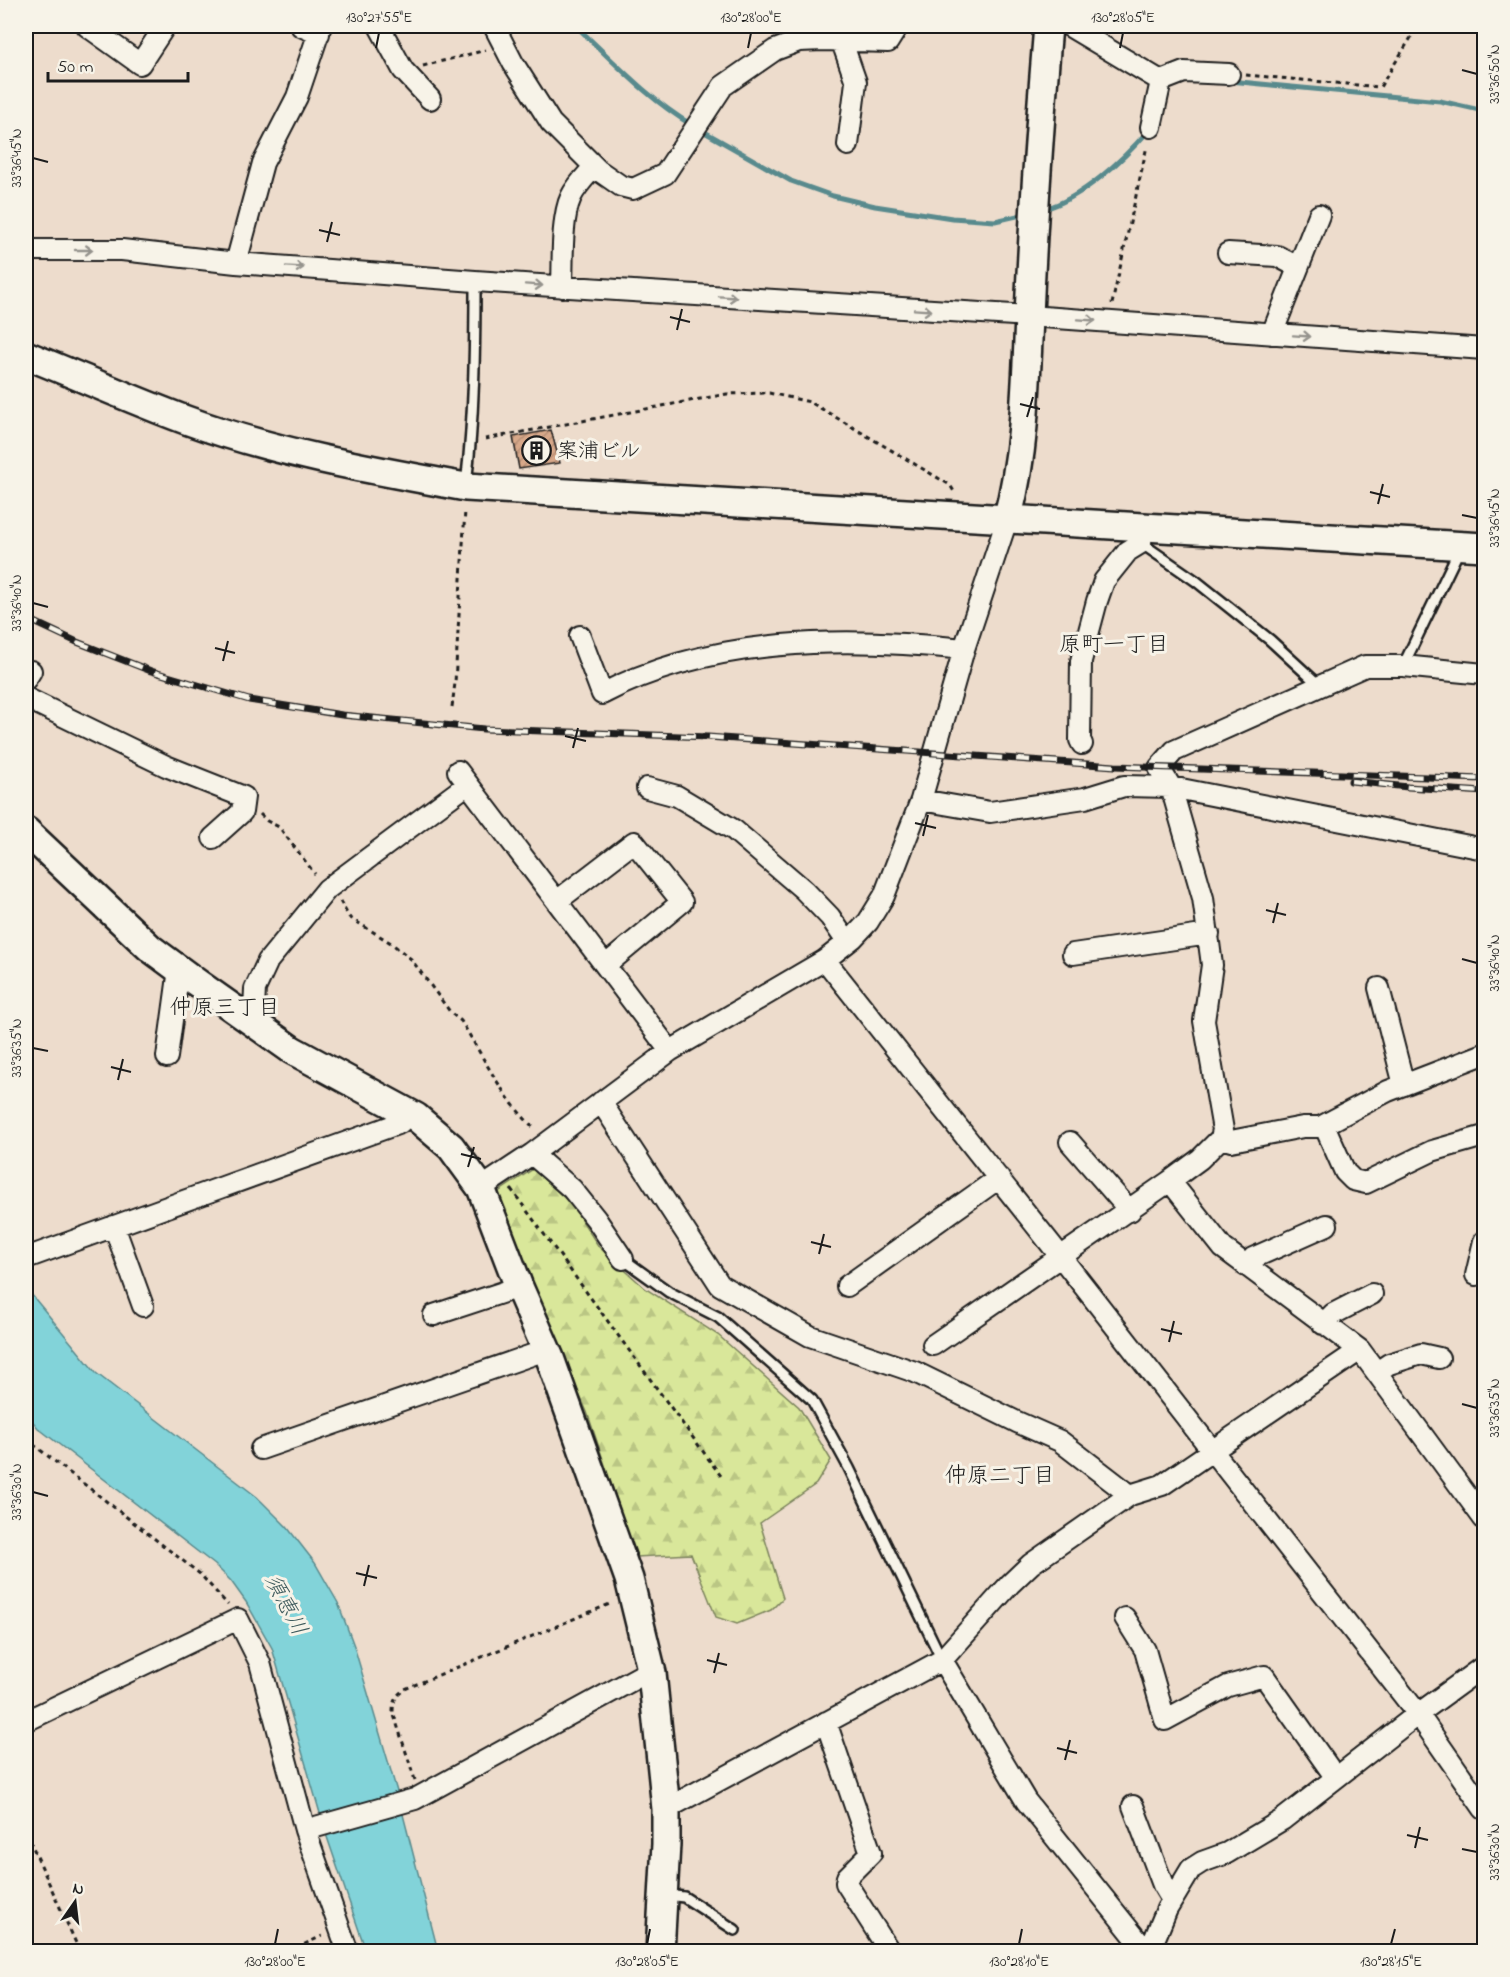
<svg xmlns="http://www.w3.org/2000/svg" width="1510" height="1977" font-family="'Indie Flower','Klee One',sans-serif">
  <defs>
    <pattern id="forest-firs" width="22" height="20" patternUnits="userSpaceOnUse" patternTransform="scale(1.5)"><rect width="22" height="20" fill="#d9e79a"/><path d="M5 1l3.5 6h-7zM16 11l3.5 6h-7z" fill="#bac684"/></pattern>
    <pattern id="building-hatch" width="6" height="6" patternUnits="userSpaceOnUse" patternTransform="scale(1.5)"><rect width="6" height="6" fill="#d7a889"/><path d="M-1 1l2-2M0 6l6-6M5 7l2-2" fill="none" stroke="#b89076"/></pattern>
  </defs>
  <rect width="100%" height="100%" fill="#eddccc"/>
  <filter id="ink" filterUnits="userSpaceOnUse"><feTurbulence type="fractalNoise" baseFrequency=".0167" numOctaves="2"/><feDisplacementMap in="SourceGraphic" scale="12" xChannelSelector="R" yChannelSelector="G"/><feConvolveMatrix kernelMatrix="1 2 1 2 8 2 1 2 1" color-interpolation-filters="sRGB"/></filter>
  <g filter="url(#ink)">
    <path fill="url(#forest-firs)" stroke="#7a825b" stroke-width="1.5" d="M 533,1169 L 572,1205 L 599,1247 L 646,1289 L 718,1335 L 799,1407 L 831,1460 L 816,1484 L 760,1523 L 783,1598 L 771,1610 L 737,1624 L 716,1617 L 691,1554 L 636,1557 L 587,1412 L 556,1342 L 498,1192 Z"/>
    <path fill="#82d3d9" stroke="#598a8d" stroke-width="1.5" d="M 26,1288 L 96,1373 L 257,1497 L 287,1527 L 315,1563 L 338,1603 L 354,1646 L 398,1795 L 438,1951 L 366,1951 L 326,1834 L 272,1648 L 246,1602 L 231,1581 L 215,1565 L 38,1428 L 26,1413 Z"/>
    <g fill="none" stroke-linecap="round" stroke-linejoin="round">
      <path stroke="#598a8d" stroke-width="5" d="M 576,26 C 612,60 649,100 692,125
        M 1230,81 L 1440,101 L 1484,111
        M 701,130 L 791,181 L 833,196 L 875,206 L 952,218 L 995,221 L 1026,214
        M 1044,209 C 1081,199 1123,160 1148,131"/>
    </g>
    <path fill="url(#building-hatch)" stroke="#1c1c1c" stroke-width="1.5" d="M 551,430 L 560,463 L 519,469 L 513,437 Z"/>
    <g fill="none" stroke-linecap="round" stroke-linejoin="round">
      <defs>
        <path id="lane" d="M 466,485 C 474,417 475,350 475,281
          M 1141,543 L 1196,581 L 1270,640 L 1320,686
          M 1403,666 L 1459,550
          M 623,1259 L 669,1292 L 718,1317 L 812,1400 L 849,1468 L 942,1660
          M 666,1895 L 684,1897 L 735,1930"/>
        <path id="street" d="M 87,26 L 140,64 L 165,26
          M 301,26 L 319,34
          M 379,26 L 403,70 L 430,99
          M 494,26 L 513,63 L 551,123 L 598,170 L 621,186 L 633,189 L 665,174 L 723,86 L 775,50 L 799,41 L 823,40 L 888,42 L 898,26
          M 843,26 L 842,42 L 856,82 L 848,145
          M 1069,26 L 1161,81
          M 1151,127 L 1161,81 L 1184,72 L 1229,74
          M 26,250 L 122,250 L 236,263 L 475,281 L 1029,316 L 1484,349
          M 1228,253 L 1277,256 L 1298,267
          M 236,263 L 263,163 L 297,97 L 321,26
          M 562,287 C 563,263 561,218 571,197 C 576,186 586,176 594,167
          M 1272,334 L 1319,215
          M 580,636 L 602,694 C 711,637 844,636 964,649
          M 26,679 L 31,671
          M 26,698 L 166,766 L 244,797 L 242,812 L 213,838
          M 1082,744 L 1080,740 L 1081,661 L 1097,601 L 1104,581 L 1128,551 L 1141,543 L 1142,526
          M 458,771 L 670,1051
          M 647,788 L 677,796 L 734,830 L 804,890 L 830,917 L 847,942
          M 921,800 L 990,812 L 1085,798 L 1124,786 L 1171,787 L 1484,849
          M 557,901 L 634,842 L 682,902 L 606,965
          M 1073,954 L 1209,934
          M 825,960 L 1061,1257 L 1418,1714 L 1484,1809
          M 1379,988 L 1404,1085
          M 249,1020 L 254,1009 L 255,989 L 268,961 L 327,889 L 468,784
          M 167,1057 L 179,969
          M 601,1102 L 720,1285 L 810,1336 L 915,1372 L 1017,1422 L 1060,1441 L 1130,1495
          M 1324,1125 L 1345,1172 L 1353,1180 L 1366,1183 L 1432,1151 L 1484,1136
          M 1221,1138 L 1231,1141 L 1303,1127 L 1320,1127 L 1388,1091 L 1484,1054
          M 1070,1142 L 1130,1211
          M 532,1154 L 572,1189 L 596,1219 L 623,1259
          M 1170,1181 L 1223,1248 L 1360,1350 L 1484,1519
          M 481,1188 L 532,1154 L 670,1051 L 825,960 L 853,938 L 868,922 L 884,896 L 921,800 L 964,649 L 1007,520
          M 114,1226 L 143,1306
          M 26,1256 L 26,1258 L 400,1123 L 409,1113
          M 1246,1266 L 1253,1258 L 1327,1225
          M 1476,1275 L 1484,1241
          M 847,1286 L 999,1178
          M 434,1315 L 519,1287
          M 1323,1324 L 1333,1314 L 1372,1294
          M 933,1345 L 1170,1181 L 1200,1159 L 1221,1138 L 1223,1130 L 1204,1021 L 1212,965 L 1203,898 L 1171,787 L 1159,768 L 1174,751 L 1365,666 L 1403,666 L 1484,674
          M 1377,1372 L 1389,1364 L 1421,1354 L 1439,1358
          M 261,1449 L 546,1350
          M 1125,1618 L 1145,1650 L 1165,1720 L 1228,1686 L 1264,1676 L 1336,1778
          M 942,1660 L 1026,1801 L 1138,1941 L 1150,1950
          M 26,1721 L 238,1619 L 260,1663 L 305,1830 L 348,1952
          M 826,1722 L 871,1853 L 847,1877 L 846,1883 L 890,1952
          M 1133,1806 L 1163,1885 L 1172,1900
          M 666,1809 L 942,1660 L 1010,1584 L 1031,1564 L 1130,1495 L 1162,1485 L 1360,1350
          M 305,1830 L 415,1799 L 640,1676 L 652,1673
          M 1149,1952 L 1167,1909 L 1191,1869 L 1202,1862 L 1227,1853 L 1282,1820 L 1418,1714 L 1484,1666"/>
        <path id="secondary" d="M 26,355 C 79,376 132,400 186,420 C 276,453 372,470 466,487 L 1484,547
          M 1007,520 C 1025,452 1026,386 1029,316 C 1033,219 1040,122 1048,26
          M 26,831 L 150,948 L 196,982 L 292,1050 L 416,1117 L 451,1147 L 481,1188 L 519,1287 L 550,1358 L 629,1579 L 652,1673 L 666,1809 L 666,1844 L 660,1952"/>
      </defs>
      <use href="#lane" stroke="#1c1c1c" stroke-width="14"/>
      <use href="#street" stroke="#1c1c1c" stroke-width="24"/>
      <use href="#secondary" stroke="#1c1c1c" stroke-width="32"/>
      <path stroke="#1c1c1c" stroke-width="3" stroke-dasharray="4.5 4.5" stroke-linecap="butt" d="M 423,66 L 486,50
        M 1246,75 L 1380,87 L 1412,36 L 1415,26
        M 1112,304 L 1147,146
        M 485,439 L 727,394 L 769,393 L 810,402 L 950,485 L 955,493
        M 452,707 L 455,683 L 465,510
        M 260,814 L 267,821 L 279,827 L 315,874
        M 340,901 L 349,917 L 391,943 L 411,959 L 451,1013 L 461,1021 C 484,1058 503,1099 535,1129
        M 511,1189 L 721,1476
        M 26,1439 L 200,1574 L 228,1605
        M 415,1780 L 393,1712 C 393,1701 395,1696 405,1689 L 612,1603
        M 26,1832 L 80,1952
        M 288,1952 L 322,1936"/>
      <use href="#lane" stroke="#f7f3e8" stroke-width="9"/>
      <use href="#street" stroke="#f7f3e8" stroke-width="20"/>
      <use href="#secondary" stroke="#f7f3e8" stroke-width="27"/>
      <defs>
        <path id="rail" d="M 26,618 L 77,642 L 151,671 L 249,700 L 342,715 L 484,729 L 708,737 L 1115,766 L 1484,779
          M 1351,781 L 1408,787 L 1484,792"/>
      </defs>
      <use href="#rail" stroke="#1c1c1c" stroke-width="7"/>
      <use href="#rail" stroke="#f7f3e8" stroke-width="4.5" stroke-dasharray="14" stroke-linecap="butt"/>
    </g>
    <defs><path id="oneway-shaft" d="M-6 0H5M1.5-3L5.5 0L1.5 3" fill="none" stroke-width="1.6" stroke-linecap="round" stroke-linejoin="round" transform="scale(1.5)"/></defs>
    <g stroke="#94928c">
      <use href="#oneway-shaft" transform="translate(84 250)"/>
      <use href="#oneway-shaft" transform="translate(295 267) rotate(4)"/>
      <use href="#oneway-shaft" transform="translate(534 285) rotate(4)"/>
      <use href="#oneway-shaft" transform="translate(728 297) rotate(4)"/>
      <use href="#oneway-shaft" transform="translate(923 310) rotate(4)"/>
      <use href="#oneway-shaft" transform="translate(1087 320) rotate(4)"/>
      <use href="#oneway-shaft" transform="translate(1302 336) rotate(4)"/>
    </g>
  </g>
  <path fill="none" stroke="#1c1c1c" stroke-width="2" d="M 376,48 L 379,33M 748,48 L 751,33M 1120,48 L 1123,33M 1462,70 L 1477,74M 33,158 L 48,162M 319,230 L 340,235M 327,242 L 332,222M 670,317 L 690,322M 677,330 L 682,309M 1020,404 L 1040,409M 1027,417 L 1033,397M 1370,492 L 1390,497M 1378,504 L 1383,484M 1462,515 L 1477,518M 33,603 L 48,607M 215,648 L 235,653M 223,661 L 228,641M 565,736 L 586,741M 573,748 L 578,728M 915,823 L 936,828M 923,836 L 928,815M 1266,910 L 1286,915M 1273,923 L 1278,903M 1462,959 L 1477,963M 33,1048 L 48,1051M 111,1067 L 131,1072M 118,1080 L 123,1059M 461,1154 L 481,1159M 468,1167 L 474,1147M 811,1242 L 831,1247M 819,1254 L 824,1234M 1161,1329 L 1182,1334M 1169,1342 L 1174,1321M 1462,1404 L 1477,1408M 33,1492 L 48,1496M 356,1573 L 377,1578M 364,1586 L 369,1565M 707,1660 L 727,1665M 714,1673 L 719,1653M 1057,1748 L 1077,1753M 1065,1760 L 1070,1740M 1407,1835 L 1428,1840M 1415,1848 L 1420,1827M 1462,1849 L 1477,1852M 275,1944 L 278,1929M 647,1944 L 650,1929M 1019,1944 L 1022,1929M 1391,1944 L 1395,1929"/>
  <defs>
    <symbol id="building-ring" viewBox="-11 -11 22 22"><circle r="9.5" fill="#f7f3e8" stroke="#1c1c1c" stroke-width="1.5"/><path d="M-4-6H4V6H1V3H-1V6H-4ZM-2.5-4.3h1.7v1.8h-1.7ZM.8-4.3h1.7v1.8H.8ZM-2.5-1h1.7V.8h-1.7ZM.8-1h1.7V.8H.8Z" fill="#1c1c1c"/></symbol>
  </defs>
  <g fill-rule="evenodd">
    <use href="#building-ring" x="520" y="434" width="33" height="33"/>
  </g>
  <g text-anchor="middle" stroke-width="6" stroke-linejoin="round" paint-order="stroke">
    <g font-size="21" fill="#1c1c1c" stroke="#f7f3e8" text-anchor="start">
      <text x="557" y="457">案浦ビル</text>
    </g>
    <g font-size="22" fill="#1c1c1c" stroke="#f7f3e8">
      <text x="1114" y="651">原町一丁目</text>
      <text x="225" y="1014">仲原三丁目</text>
      <text x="1000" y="1482">仲原二丁目</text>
    </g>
    <g font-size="22" font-style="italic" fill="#405c5e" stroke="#f7f3e8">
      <text transform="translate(287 1604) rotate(62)" y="8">須恵川</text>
    </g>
  </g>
  <rect width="1510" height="1977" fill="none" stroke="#f7f3e8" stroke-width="66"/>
  <g transform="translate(75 1902) rotate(14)" stroke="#f7f3e8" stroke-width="4.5" paint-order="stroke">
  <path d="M0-4.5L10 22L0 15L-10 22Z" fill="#1c1c1c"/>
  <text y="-9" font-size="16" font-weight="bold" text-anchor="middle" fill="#1c1c1c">N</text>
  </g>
  <path d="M48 72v9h140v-9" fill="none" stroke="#1c1c1c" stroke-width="3"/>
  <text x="57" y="72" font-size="18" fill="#1c1c1c" stroke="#f7f3e8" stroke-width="4.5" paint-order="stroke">50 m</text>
  <rect x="33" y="33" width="1444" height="1911" fill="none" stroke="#1c1c1c" stroke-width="2"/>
  <g font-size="15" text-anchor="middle" fill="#1c1c1c">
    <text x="379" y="22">130°27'55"E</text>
    <text x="751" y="22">130°28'00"E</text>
    <text x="1123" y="22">130°28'05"E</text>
    <text transform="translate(1494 74) rotate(-90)" y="5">33°36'50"N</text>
    <text transform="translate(16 158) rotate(-90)" y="5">33°36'45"N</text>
    <text transform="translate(1494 518) rotate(-90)" y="5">33°36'45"N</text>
    <text transform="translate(16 603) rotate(-90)" y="5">33°36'40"N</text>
    <text transform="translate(1494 963) rotate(-90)" y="5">33°36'40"N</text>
    <text transform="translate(16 1048) rotate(-90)" y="5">33°36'35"N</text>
    <text transform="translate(1494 1408) rotate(-90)" y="5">33°36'35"N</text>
    <text transform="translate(16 1492) rotate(-90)" y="5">33°36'30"N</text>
    <text transform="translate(1494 1852) rotate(-90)" y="5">33°36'30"N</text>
    <text x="275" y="1966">130°28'00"E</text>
    <text x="647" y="1966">130°28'05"E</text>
    <text x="1019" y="1966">130°28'10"E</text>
    <text x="1391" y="1966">130°28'15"E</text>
  </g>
</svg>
